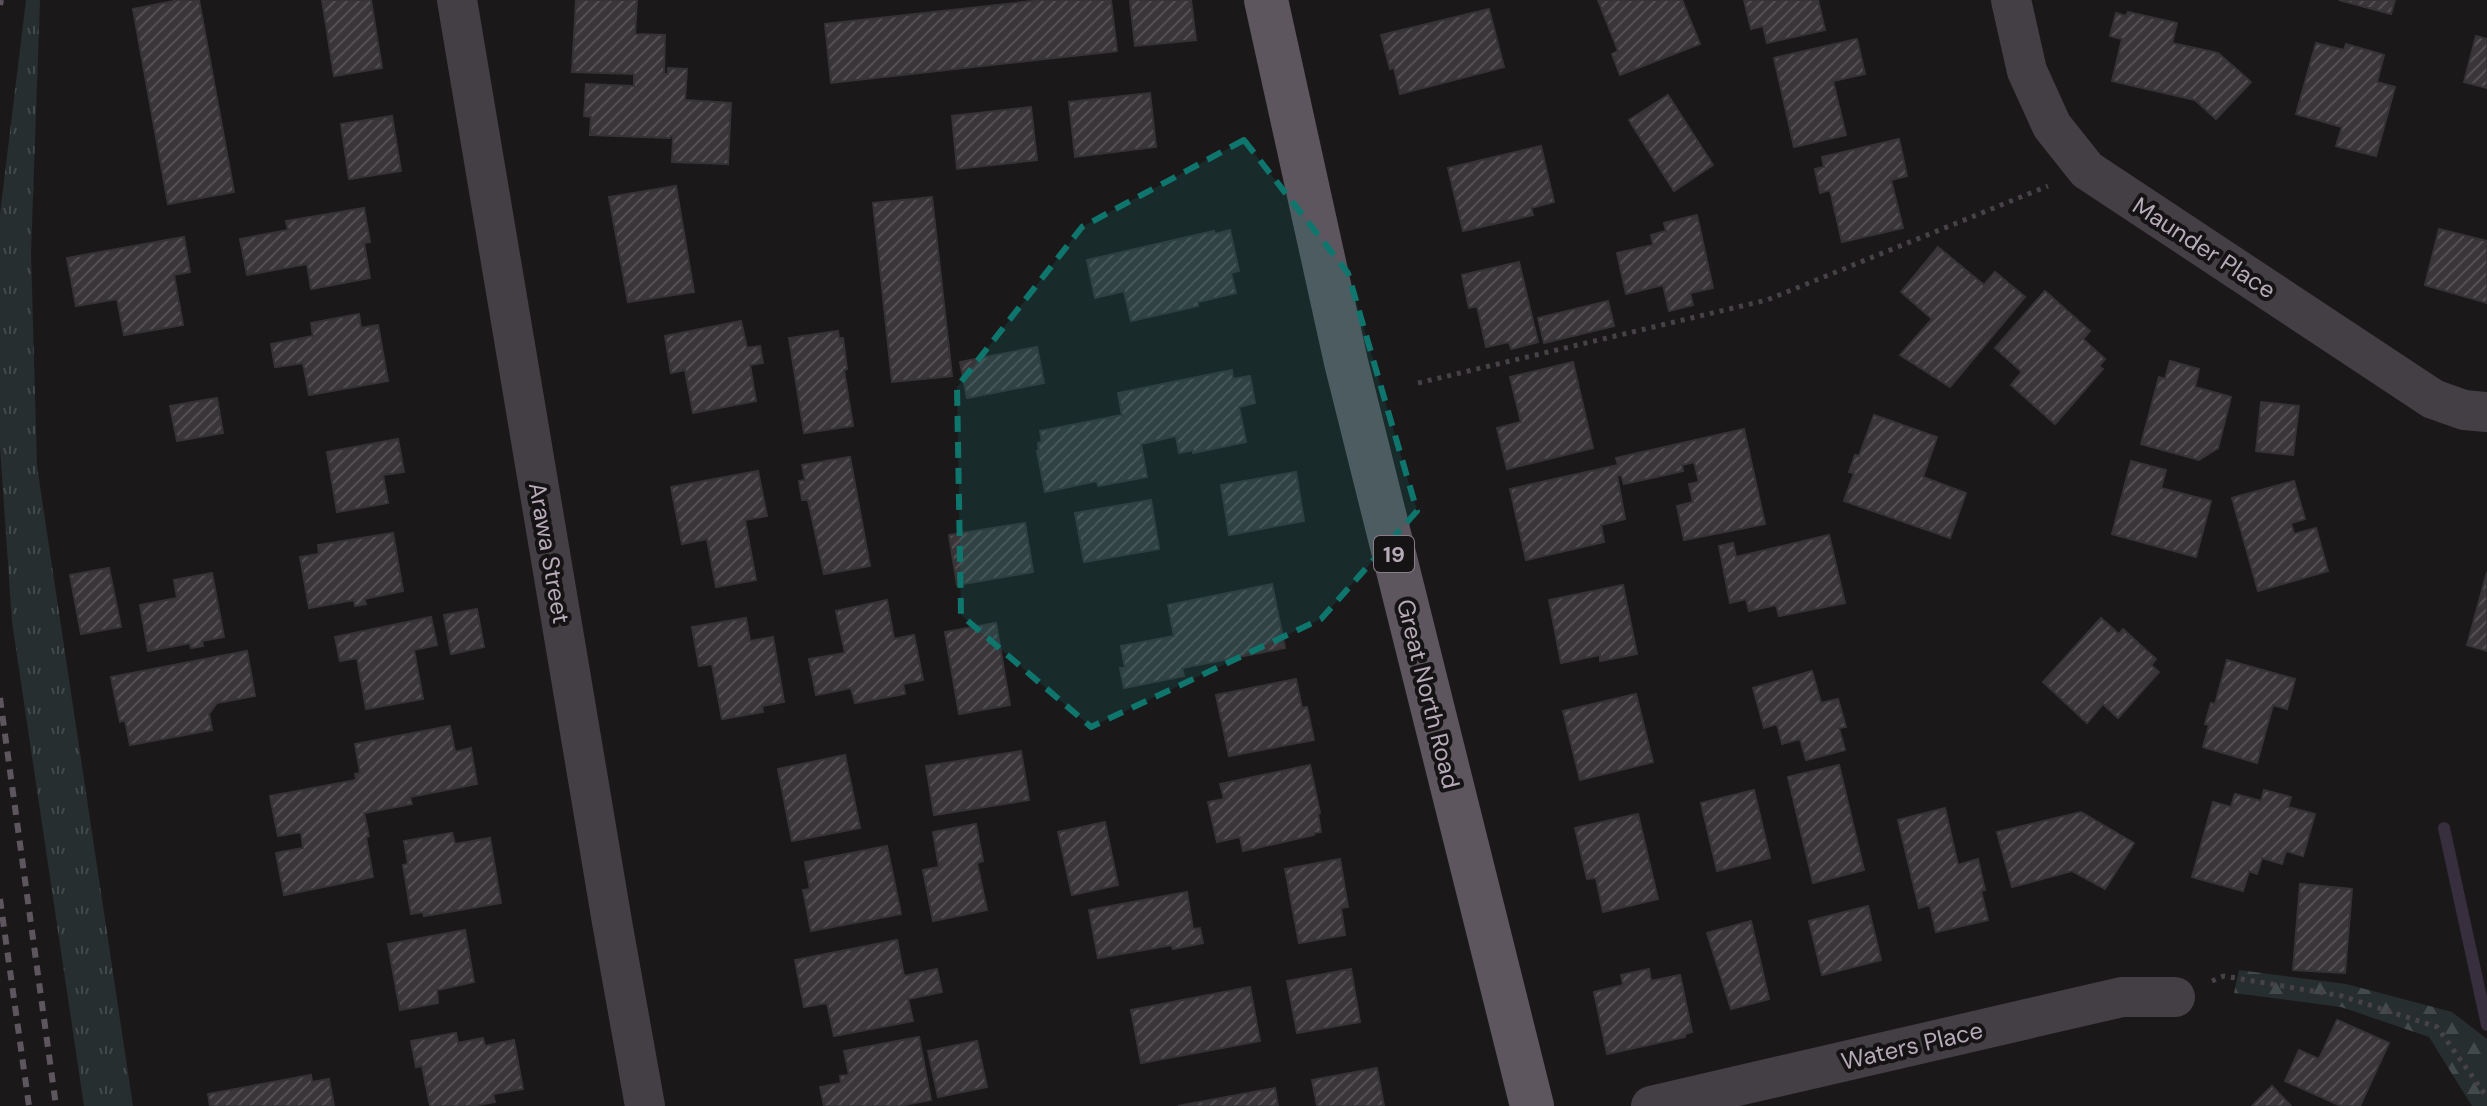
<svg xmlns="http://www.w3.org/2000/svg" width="2487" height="1106" font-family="'DM Sans',sans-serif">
  <defs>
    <pattern id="grass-tufts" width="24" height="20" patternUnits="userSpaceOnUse" patternTransform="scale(2)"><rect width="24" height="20" fill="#262e30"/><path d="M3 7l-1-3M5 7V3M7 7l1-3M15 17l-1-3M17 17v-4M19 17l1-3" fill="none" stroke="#434a4c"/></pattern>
    <pattern id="forest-firs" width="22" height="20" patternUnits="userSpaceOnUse" patternTransform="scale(2)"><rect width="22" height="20" fill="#262e30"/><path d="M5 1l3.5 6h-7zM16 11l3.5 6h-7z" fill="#434a4c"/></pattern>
    <pattern id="building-hatch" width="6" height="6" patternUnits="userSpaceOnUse" patternTransform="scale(2)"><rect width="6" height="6" fill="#393539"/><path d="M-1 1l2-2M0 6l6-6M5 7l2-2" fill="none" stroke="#535054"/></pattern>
  </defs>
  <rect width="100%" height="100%" fill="#1b181a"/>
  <path fill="url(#grass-tufts)" d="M 26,0 L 40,0 L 31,253 L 37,466 L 133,1106 L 84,1106 L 12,622 L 0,447 L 0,214 Z"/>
  <path fill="url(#forest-firs)" d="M 2239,970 L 2346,984 L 2452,1012 L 2487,1039 L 2487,1106 L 2472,1106 L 2429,1037 L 2341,1007 L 2234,993 Z"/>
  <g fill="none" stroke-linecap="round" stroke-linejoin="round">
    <path stroke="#372f3e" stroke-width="12" d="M 2444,828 L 2487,1025"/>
  </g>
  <path fill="url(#building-hatch)" stroke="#363336" stroke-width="2" d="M 179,0 L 199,0 L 234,192 L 168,204 L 133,9 Z
    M 322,0 L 371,0 L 382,68 L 334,76 Z
    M 576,0 L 637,0 L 635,34 L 665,35 L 664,74 L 668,74 L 668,68 L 687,69 L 685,100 L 731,103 L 728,164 L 672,162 L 673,136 L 670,136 L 670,138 L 590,135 L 591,117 L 584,116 L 586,84 L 634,86 L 634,74 L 572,72 Z
    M 1042,0 L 1111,0 L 1117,51 L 831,83 L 825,24 Z
    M 1130,0 L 1191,0 L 1196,40 L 1135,46 Z
    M 1598,0 L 1682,0 L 1700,44 L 1620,75 L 1612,54 L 1618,51 Z
    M 1744,0 L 1818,0 L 1825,30 L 1767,43 L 1763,26 L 1751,29 Z
    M 2339,0 L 2395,0 L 2391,14 Z
    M 1489,9 L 1504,67 L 1400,94 L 1394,68 L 1390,69 L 1381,35 Z
    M 2128,12 L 2177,23 L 2172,43 L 2218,53 L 2251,82 L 2216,119 L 2195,100 L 2112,81 L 2122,39 L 2110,36 L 2116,13 L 2126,16 Z
    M 2476,36 L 2487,39 L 2487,88 L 2464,82 Z
    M 1857,39 L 1865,74 L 1833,81 L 1846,135 L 1794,147 L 1774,58 Z
    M 2316,43 L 2344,50 L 2346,44 L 2384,55 L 2377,82 L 2395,87 L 2376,156 L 2336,146 L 2342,127 L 2296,114 Z
    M 1150,93 L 1156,147 L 1075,157 L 1069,102 Z
    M 1668,95 L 1713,165 L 1674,191 L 1629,120 Z
    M 1031,107 L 1037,160 L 957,169 L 952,116 Z
    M 392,116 L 401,171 L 349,179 L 341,124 Z
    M 1899,139 L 1907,176 L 1891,180 L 1903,228 L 1842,242 L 1830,190 L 1820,193 L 1815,169 L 1824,167 L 1822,157 Z
    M 1541,146 L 1554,202 L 1531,208 L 1533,215 L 1463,231 L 1448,168 Z
    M 676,186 L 694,292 L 628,302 L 609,197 Z
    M 932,197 L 952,376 L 892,382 L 873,203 Z
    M 364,208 L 370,242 L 364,243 L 370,278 L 311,289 L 307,264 L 247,275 L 240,239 L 288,230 L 286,221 Z
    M 1697,215 L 1713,288 L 1690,293 L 1693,305 L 1669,311 L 1663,285 L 1626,294 L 1617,253 L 1653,245 L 1651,235 L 1666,231 L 1664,223 Z
    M 2439,229 L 2487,241 L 2487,303 L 2425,285 Z
    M 1230,230 L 1239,271 L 1231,273 L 1236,293 L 1198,302 L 1198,306 L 1131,321 L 1124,291 L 1095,298 L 1087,260 L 1214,231 L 1215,234 Z
    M 184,237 L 190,272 L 174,275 L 183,325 L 124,335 L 117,299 L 76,306 L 67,258 Z
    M 1938,247 L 1984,285 L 1995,272 L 2025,297 L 1950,387 L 1900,355 L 1932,319 L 1901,292 Z
    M 1519,262 L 1538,342 L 1511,349 L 1509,342 L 1486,347 L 1477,306 L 1469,308 L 1462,275 Z
    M 2045,291 L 2090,331 L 2083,339 L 2105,359 L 2099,366 L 2103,369 L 2055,424 L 2011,385 L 2022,372 L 1995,348 Z
    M 1608,301 L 1614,326 L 1544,343 L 1538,318 Z
    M 359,314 L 361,328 L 378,325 L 388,381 L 309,395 L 303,363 L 275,367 L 271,344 L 313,336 L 311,323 Z
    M 741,321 L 747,348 L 760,346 L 763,363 L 750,365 L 756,401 L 693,413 L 685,370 L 671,373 L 665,336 Z
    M 838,331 L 839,338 L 843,338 L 847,369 L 844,370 L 853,426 L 804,433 L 789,338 Z
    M 1037,347 L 1044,383 L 967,398 L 960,362 Z
    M 2170,361 L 2199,369 L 2195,387 L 2231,397 L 2218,448 L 2199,460 L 2141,444 L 2159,377 L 2165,379 Z
    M 1573,362 L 1593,448 L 1507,469 L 1497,428 L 1521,422 L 1510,377 Z
    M 1232,370 L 1233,379 L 1250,376 L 1255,403 L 1239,407 L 1246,442 L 1193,453 L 1193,450 L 1179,453 L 1176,436 L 1141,444 L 1147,477 L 1098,486 L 1097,481 L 1045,492 L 1037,451 L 1039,450 L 1038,443 L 1042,442 L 1040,431 L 1122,415 L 1118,393 Z
    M 217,398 L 223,433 L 177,441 L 170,406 Z
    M 2261,402 L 2299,406 L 2293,455 L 2256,451 Z
    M 1874,415 L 1937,437 L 1923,477 L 1966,493 L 1950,538 L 1844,501 L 1854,473 L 1849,472 L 1855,455 L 1859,456 Z
    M 1744,429 L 1765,524 L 1684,540 L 1677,506 L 1693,502 L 1689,484 L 1699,482 L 1694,462 L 1682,465 L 1683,471 L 1624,484 L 1621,475 L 1617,475 L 1625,519 L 1601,525 L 1604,542 L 1526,560 L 1510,489 L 1618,465 L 1616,458 Z
    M 398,439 L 404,472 L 383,475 L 388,503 L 337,512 L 327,452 Z
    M 850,457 L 870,566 L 824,574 L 808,500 L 802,500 L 799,481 L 805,480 L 802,465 Z
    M 2131,461 L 2166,470 L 2161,488 L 2211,501 L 2196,557 L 2112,534 Z
    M 758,471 L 767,516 L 745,520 L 756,580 L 716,587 L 707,539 L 682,544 L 671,487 Z
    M 1296,472 L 1304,521 L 1229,535 L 1221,485 Z
    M 2294,481 L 2305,519 L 2291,523 L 2294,534 L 2316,528 L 2328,571 L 2258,591 L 2232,498 Z
    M 1151,500 L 1159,549 L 1084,562 L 1075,513 Z
    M 1025,523 L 1033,572 L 957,585 L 949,535 Z
    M 393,533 L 403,591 L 364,599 L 366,604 L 355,606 L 354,600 L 309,608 L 300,557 L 319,554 L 318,545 Z
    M 1829,535 L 1845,603 L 1779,616 L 1776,605 L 1749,611 L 1746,599 L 1730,603 L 1719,546 L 1733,543 L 1736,557 Z
    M 109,568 L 121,627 L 81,634 L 70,575 Z
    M 2487,572 L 2487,651 L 2467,645 Z
    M 212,573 L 224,637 L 202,641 L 203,646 L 191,648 L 190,643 L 148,651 L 140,605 L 177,598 L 174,580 Z
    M 1272,584 L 1285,648 L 1182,668 L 1184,676 L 1124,688 L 1120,668 L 1125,668 L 1121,646 L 1174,636 L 1168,605 Z
    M 1623,585 L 1637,654 L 1600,661 L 1600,655 L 1561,663 L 1549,600 Z
    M 887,600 L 894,639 L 914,635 L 923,680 L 903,684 L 905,694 L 855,703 L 851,688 L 816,695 L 809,659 L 845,653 L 836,611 Z
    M 477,609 L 484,647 L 451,654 L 444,615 Z
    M 431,617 L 437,645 L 414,650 L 423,699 L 366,709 L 357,658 L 340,661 L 335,637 Z
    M 746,618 L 750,641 L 773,637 L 784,702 L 762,706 L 763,712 L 722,719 L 712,664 L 699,666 L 692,627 Z
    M 2101,618 L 2119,634 L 2123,629 L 2156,659 L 2151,665 L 2159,672 L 2118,718 L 2103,704 L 2087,723 L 2043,682 Z
    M 996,623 L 1010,705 L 959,714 L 945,632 Z
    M 247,651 L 255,696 L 217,703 L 209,714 L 212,730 L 130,745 L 125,720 L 120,722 L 111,677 Z
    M 2227,660 L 2295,679 L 2287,709 L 2273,705 L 2257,763 L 2203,747 L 2209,725 L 2205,724 L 2211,703 L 2215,704 Z
    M 1812,671 L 1821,703 L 1838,699 L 1846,727 L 1839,728 L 1845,750 L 1806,760 L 1800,739 L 1782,744 L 1777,724 L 1764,728 L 1753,688 Z
    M 1296,679 L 1302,708 L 1307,707 L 1314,740 L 1229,756 L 1216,695 Z
    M 1636,694 L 1653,762 L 1580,780 L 1563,711 Z
    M 450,726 L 455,752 L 471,748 L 477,784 L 410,797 L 412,804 L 364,813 L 369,836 L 366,837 L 373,877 L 284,895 L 276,853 L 303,848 L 301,832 L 278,836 L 270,796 L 356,780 L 355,774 L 360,773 L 355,744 Z
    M 1021,751 L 1029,800 L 934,815 L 926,766 Z
    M 845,755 L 860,828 L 792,841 L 778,769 Z
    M 1310,765 L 1320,813 L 1318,814 L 1321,832 L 1314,833 L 1314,835 L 1243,851 L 1240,837 L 1217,842 L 1208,802 L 1224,799 L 1220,784 Z
    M 1839,765 L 1864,870 L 1813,883 L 1788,777 Z
    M 1754,790 L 1770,858 L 1717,871 L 1701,803 Z
    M 2264,790 L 2291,797 L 2288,807 L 2315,814 L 2303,856 L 2286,851 L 2282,864 L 2262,858 L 2257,874 L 2249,871 L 2243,891 L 2192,877 L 2213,802 L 2231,807 L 2235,794 L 2261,801 Z
    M 1945,808 L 1958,865 L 1978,859 L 1985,890 L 1981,891 L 1988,920 L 1936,932 L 1930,905 L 1919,908 L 1898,820 Z
    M 2081,812 L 2134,843 L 2105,889 L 2072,871 L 2012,887 L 1997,832 Z
    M 1638,814 L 1658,899 L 1603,912 L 1596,878 L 1587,879 L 1575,828 Z
    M 1105,822 L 1118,885 L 1072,895 L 1058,832 Z
    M 976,824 L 983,861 L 977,863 L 987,910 L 933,921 L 923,870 L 939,867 L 933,832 Z
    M 452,833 L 455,844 L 490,838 L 501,903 L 424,916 L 423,912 L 411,914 L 403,865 L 408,864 L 404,841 Z
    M 887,846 L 901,914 L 811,931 L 803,890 L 810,889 L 805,862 Z
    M 1340,859 L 1348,907 L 1341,908 L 1345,935 L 1299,943 L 1285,869 Z
    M 2300,884 L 2352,889 L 2345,973 L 2293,970 Z
    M 1187,892 L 1193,929 L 1200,928 L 1203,943 L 1173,949 L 1172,945 L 1098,958 L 1089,910 Z
    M 1868,906 L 1881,960 L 1822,975 L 1809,921 Z
    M 1751,921 L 1769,999 L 1731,1009 L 1707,933 Z
    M 465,930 L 474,982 L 437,990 L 438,1003 L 400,1010 L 388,944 Z
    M 897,940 L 904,976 L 937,969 L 942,992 L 908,999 L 913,1021 L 834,1036 L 827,1003 L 804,1007 L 795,960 Z
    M 1351,969 L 1360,1022 L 1297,1033 L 1287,981 Z
    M 1649,969 L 1651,981 L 1680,975 L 1692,1032 L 1685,1034 L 1685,1037 L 1607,1054 L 1594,992 L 1623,985 L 1621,975 Z
    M 1250,987 L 1260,1041 L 1141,1063 L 1131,1010 Z
    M 2337,1020 L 2389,1043 L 2360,1106 L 2341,1106 L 2285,1081 L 2299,1050 L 2319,1059 Z
    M 456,1033 L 458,1043 L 483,1038 L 485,1046 L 514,1040 L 523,1089 L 493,1094 L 495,1102 L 472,1106 L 430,1106 L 422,1066 L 416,1067 L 411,1041 Z
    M 919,1037 L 931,1100 L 899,1106 L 824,1106 L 820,1087 L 841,1083 L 840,1076 L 849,1075 L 844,1051 Z
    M 977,1041 L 987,1087 L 938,1097 L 928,1051 Z
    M 1377,1068 L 1384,1106 L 1317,1106 L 1312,1080 Z
    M 311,1075 L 312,1082 L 329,1079 L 334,1106 L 210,1106 L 208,1094 Z
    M 2272,1086 L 2291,1106 L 2252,1106 Z
    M 1275,1088 L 1278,1106 L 1178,1106 Z"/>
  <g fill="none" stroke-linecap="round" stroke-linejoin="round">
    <path stroke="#474248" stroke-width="5" stroke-dasharray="4 6" stroke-linecap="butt" d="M 1418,383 L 1767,300 L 2048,186
      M 2212,981 L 2224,976 L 2342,996 L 2437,1027 L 2487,1097"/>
    <path stroke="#443f44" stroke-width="40" d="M 457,0 L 612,922 L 645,1106
      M 2011,0 L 2027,71 L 2052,126 L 2087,170 L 2433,399 L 2464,410 L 2487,412
      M 1651,1106 L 2122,997 L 2175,997"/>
    <path stroke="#5d565e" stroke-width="44" d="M 1266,0 L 1346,362 L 1532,1106"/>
    <path stroke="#5d565e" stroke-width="6" stroke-dasharray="10 8" stroke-linecap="butt" d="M 0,5 L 1,0
      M 0,698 L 56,1106
      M 0,899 L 29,1106"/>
  </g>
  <path fill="#0f766e" fill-opacity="0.2" stroke="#0f766e" stroke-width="6" stroke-dasharray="16 10" stroke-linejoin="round" d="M 1244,140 L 1348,273 L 1417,511 L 1321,619 L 1091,727 L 961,615 L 957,387 L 1082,227 Z"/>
  <g text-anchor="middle" stroke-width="8" stroke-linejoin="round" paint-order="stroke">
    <rect fill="#161315" stroke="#877d88" stroke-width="2" x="1374" y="536" width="40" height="36" rx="6"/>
    <g font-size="22" font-weight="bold" fill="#b7abba">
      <text x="1394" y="562">19</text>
    </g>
    <g font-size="24" fill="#b7abba" stroke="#161315">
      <text transform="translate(2204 248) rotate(33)" y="8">Maunder Place</text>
      <text transform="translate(549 553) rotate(80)" y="8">Arawa Street</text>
      <text transform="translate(1428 694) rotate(76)" y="8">Great North Road</text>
      <text transform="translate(1912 1046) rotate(-13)" y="8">Waters Place</text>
    </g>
  </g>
</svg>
